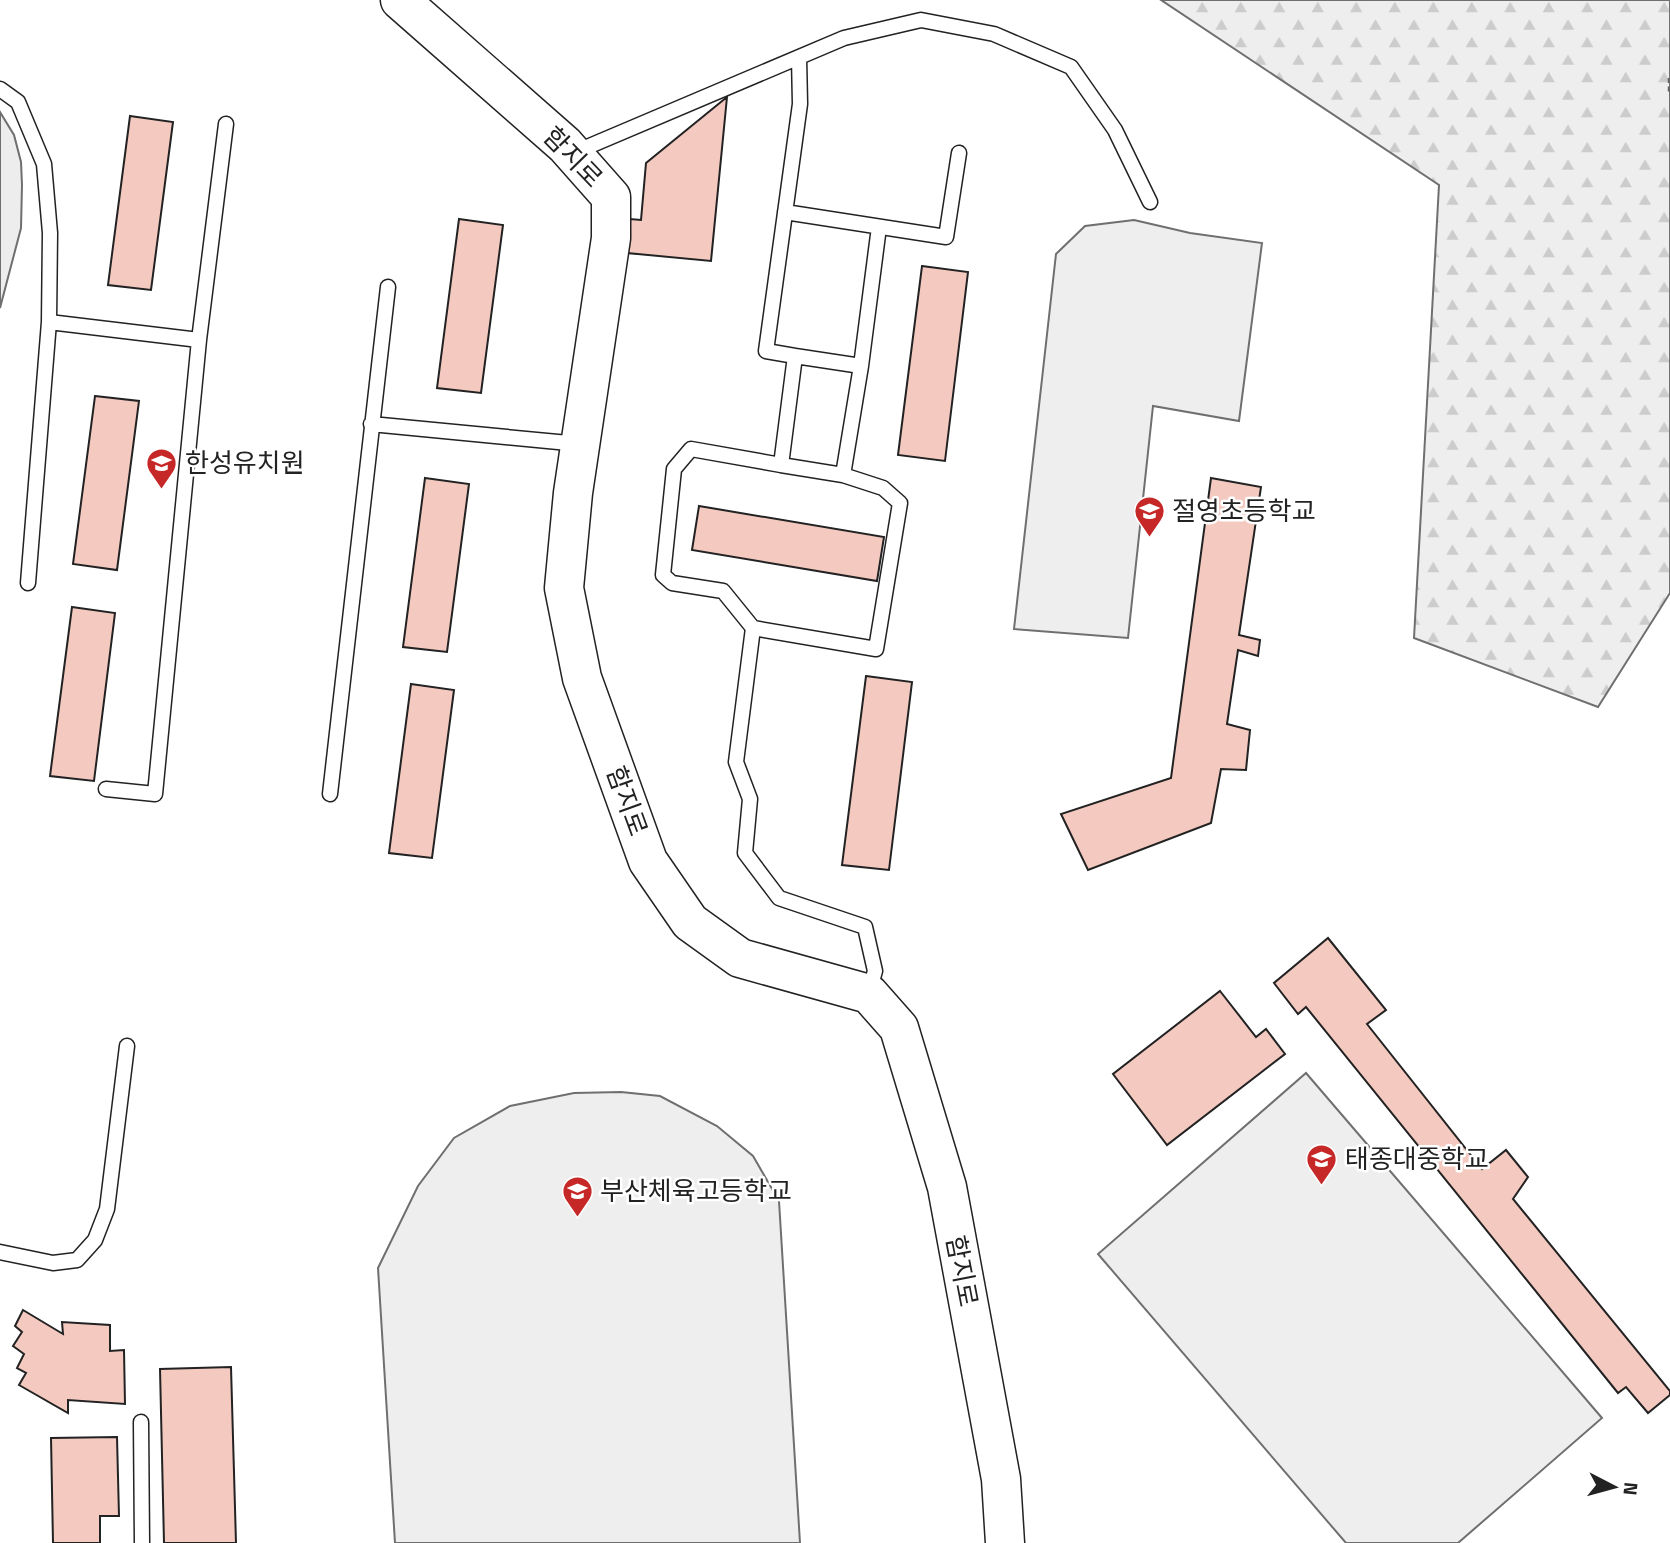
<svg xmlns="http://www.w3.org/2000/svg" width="1670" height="1543" font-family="'Titillium Web','Noto Sans KR',sans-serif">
  <defs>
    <pattern id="forest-firs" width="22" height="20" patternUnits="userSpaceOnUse" patternTransform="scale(1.75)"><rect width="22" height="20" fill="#eee"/><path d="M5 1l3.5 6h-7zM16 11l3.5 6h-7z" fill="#ccc"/></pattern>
  </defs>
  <rect width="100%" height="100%" fill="#fff"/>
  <path fill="#eee" stroke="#6f6f6f" stroke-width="2" d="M 1134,220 L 1190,233 L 1262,243 L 1239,421 L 1153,406 L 1128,638 L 1014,629 L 1056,254 L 1085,226 Z
    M 1306,1073 L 1602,1418 L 1458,1543 L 1346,1543 L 1098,1254 Z
    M 621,1092 L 660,1096 L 717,1126 L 753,1156 L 779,1201 L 800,1543 L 395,1543 L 378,1268 L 418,1186 L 454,1138 L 510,1106 L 574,1093 Z"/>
  <path fill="url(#forest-firs)" stroke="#6f6f6f" stroke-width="2" d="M 1161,0 L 1670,0 L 1670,593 L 1598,707 L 1414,638 L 1439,185 Z"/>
  <path fill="#ededed" stroke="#6f6f6f" stroke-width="2" d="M 0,112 L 14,135 L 21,162 L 22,185 L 21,228 L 0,308 Z"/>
  <path fill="#f3c9c0" stroke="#222" stroke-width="2" d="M 727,97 L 711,261 L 627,253 L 630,219 L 641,220 L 646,163 Z
    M 130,116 L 173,122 L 151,290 L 108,285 Z
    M 459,219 L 503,225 L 481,393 L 437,388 Z
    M 922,266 L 968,272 L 945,461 L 898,455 Z
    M 95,396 L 139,401 L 117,570 L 73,564 Z
    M 425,478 L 469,484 L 447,652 L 403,647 Z
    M 1211,478 L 1261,487 L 1239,635 L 1260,640 L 1258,656 L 1238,650 L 1227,724 L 1250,730 L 1246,770 L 1221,769 L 1211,823 L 1088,870 L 1061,814 L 1171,778 Z
    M 699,506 L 884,537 L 877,581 L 692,550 Z
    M 72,607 L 115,613 L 94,781 L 50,776 Z
    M 866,676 L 912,682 L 889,870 L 842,865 Z
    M 411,684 L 454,690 L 432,858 L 389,853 Z
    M 1328,938 L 1386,1010 L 1367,1024 L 1482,1169 L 1506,1150 L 1528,1177 L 1513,1199 L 1670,1391 L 1670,1395 L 1648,1413 L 1626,1387 L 1618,1393 L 1306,1007 L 1298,1014 L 1274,983 Z
    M 1220,991 L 1256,1037 L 1266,1029 L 1285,1054 L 1167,1145 L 1113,1074 Z
    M 23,1310 L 63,1334 L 62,1322 L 110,1325 L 110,1351 L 124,1350 L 125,1404 L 68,1400 L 68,1413 L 19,1385 L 26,1373 L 17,1368 L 24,1354 L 13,1346 L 22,1332 L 15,1326 Z
    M 231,1367 L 236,1543 L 164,1543 L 160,1369 Z
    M 117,1437 L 119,1516 L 100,1516 L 100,1543 L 53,1543 L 51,1438 Z"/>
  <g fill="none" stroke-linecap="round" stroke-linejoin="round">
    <defs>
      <path id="lane" d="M 799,57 L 800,104 L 766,351 L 795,356 L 781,465 L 691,449 L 674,469 L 663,575 L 672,583 L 723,591 L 753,628 L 736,762 L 750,799 L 745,853 L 779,898 L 865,927 L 875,971 L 869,992
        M 0,89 L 18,102 L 44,164 L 50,233 L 49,322 L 199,340 L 226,124
        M 573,153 L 844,38 L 921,20 L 994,34 L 1071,67 L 1115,130 L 1150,202
        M 785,212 L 946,237 L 959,153
        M 795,356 L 861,366
        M 371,424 L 579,444
        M 781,465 L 843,475 L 861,366 L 879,227
        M 28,583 L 49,322
        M 753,628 L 876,649 L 900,503 L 883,488 L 843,475
        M 106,789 L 155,794 L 199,340
        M 330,794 L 388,287
        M 0,1252 L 53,1263 L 77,1260 L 95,1240 L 107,1209 L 127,1046
        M 141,1422 L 142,1543"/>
      <path id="secondary" d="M 400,0 L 565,145 L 611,197 L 611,238 L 573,493 L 564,588 L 582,678 L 648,861 L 690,922 L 740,958 L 869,994 L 899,1028 L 947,1187 L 1001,1479 L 1005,1543"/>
    </defs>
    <use href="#lane" stroke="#222" stroke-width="17"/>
    <use href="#secondary" stroke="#222" stroke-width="41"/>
    <path stroke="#646464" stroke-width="4.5" stroke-dasharray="5 3.5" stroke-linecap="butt" d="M 1670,78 L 1670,94"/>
    <use href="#lane" stroke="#fff" stroke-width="14"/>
    <use href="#secondary" stroke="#fff" stroke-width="38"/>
  </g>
  <defs>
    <symbol id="school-pin" viewBox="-11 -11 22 30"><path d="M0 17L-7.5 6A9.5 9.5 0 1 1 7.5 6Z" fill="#c62828" stroke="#fff"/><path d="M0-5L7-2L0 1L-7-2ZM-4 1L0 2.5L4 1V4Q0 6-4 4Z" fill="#fff"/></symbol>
  </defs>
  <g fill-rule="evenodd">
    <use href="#school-pin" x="144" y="446" width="35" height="47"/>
    <use href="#school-pin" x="1132" y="494" width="35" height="47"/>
    <use href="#school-pin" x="1304" y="1142" width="35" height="47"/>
    <use href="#school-pin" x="560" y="1174" width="35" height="47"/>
  </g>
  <g text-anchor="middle" stroke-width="5" stroke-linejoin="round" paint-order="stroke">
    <g font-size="26" fill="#222" stroke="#fff">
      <text transform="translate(573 157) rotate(46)" y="9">함지로</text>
      <text transform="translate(627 801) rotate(70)" y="9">함지로</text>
      <text transform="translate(962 1271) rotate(79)" y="9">함지로</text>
    </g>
    <g font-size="26" fill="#222" stroke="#fff" text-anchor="start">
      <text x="185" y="472">한성유치원</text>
      <text x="1172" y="520">절영초등학교</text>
      <text x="1345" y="1168">태종대중학교</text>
      <text x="600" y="1200">부산체육고등학교</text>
    </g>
  </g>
  <g transform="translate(1614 1487) rotate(96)" stroke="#ffffff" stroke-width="5" paint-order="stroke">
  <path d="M0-5L12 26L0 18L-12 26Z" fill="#222222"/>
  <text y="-10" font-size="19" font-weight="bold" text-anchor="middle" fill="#222222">N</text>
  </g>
</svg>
